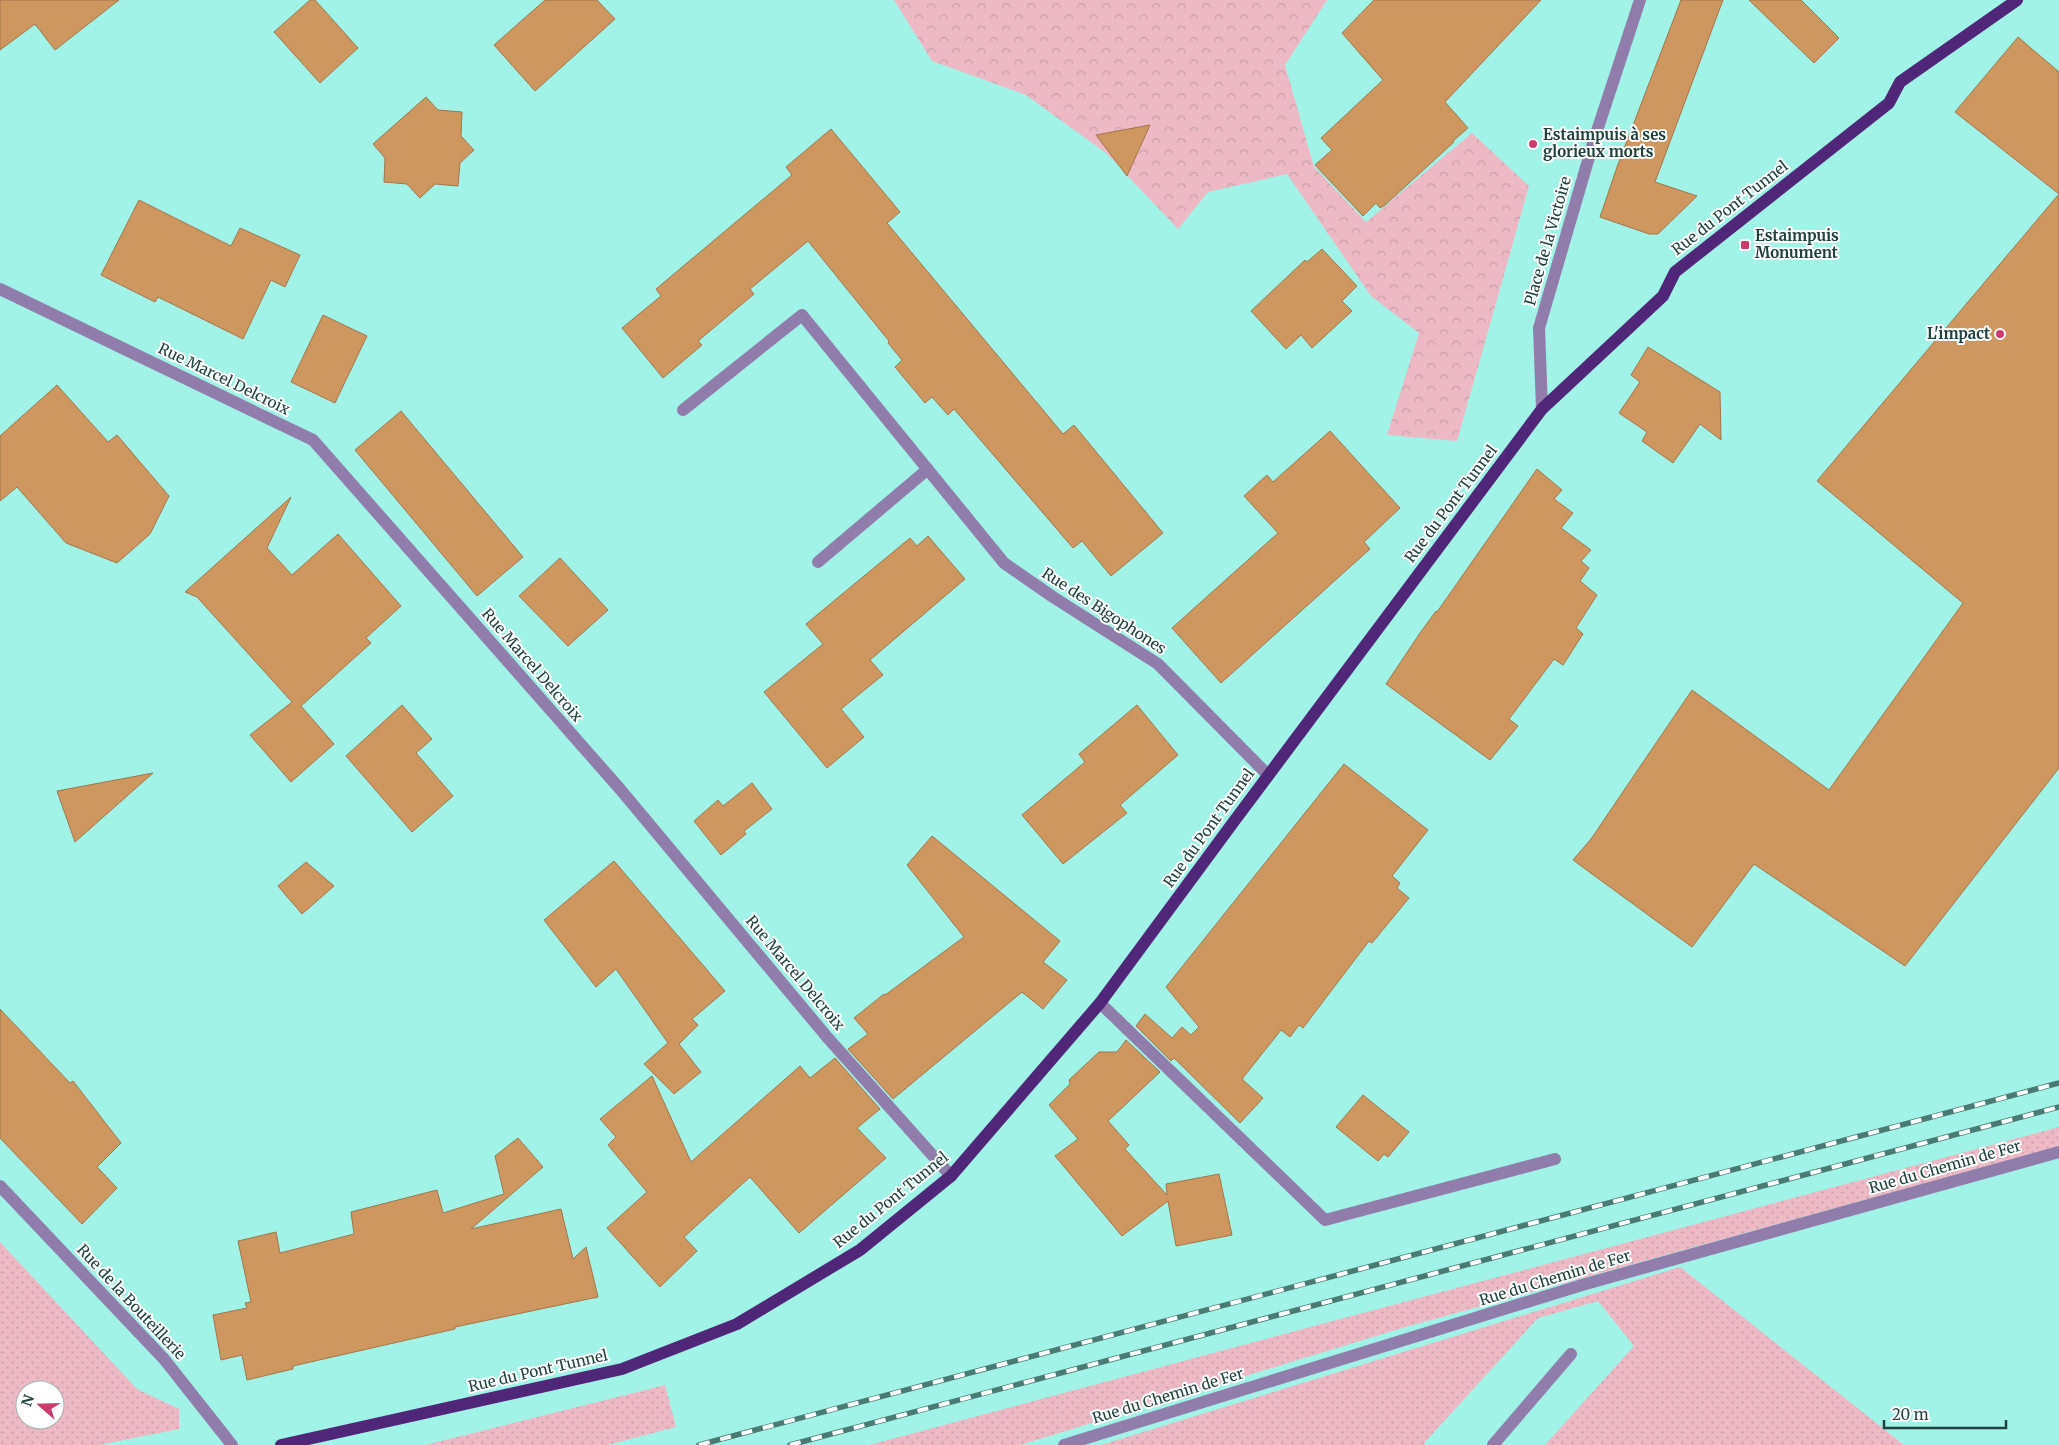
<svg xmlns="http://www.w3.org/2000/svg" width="2059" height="1445" font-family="Merriweather,serif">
  <defs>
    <pattern id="grass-dots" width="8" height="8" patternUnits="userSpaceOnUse" patternTransform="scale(1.25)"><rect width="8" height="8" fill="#ecb9c4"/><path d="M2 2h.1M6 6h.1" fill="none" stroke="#caa0a9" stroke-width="1.8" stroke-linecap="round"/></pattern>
    <pattern id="forest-crowns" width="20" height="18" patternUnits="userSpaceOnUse" patternTransform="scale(1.25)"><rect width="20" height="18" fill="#ecb9c4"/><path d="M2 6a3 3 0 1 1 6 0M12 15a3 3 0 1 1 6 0" fill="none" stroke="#caa0a9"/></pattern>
  </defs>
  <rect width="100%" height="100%" fill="#a2f3e7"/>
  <path fill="url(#grass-dots)" fill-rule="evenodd" d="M 2059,1127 L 2059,1146 L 1402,1328 L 1020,1445 L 869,1445 Z
    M 0,1242 L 137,1389 L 179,1409 L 179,1429 L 99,1445 L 0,1445 ZM 25,1390 L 55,1390 L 55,1420 L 25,1420 Z
    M 1680,1267 L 1904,1445 L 1545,1445 L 1634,1346 L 1598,1301 L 1538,1318 L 1424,1443 L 1425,1445 L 1101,1445 Z
    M 665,1385 L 676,1427 L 608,1445 L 425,1445 Z"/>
  <path fill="url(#forest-crowns)" d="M 894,0 L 1327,0 L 1285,65 L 1314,167 L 1366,222 L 1472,133 L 1529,186 L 1457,441 L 1387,435 L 1419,333 L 1371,296 L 1287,174 L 1208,192 L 1178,229 L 1106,153 L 1026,95 L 932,61 Z"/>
  <path fill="#cf9760" stroke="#a2754b" d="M 0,0 L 119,0 L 55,50 L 35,24 L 0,50 Z
    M 310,0 L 315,0 L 358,48 L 320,83 L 274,32 Z
    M 545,0 L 597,0 L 615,19 L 535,91 L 494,45 Z
    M 1374,0 L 1541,0 L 1445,102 L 1468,128 L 1453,141 L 1454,142 L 1385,205 L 1380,208 L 1376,203 L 1363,216 L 1315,165 L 1332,150 L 1321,138 L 1383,80 L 1342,33 Z
    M 1681,0 L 1723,0 L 1655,182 L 1697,196 L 1658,234 L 1649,234 L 1600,217 L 1617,167 Z
    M 1749,0 L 1801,0 L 1839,38 L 1814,63 Z
    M 2018,37 L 2059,72 L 2059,768 L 1905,966 L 1754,864 L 1692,947 L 1573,860 L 1591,839 L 1692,690 L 1829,790 L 1963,603 L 1817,481 L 2059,194 L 1955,112 Z
    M 426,97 L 438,110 L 462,112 L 461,136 L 474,150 L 460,163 L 458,186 L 435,184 L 420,198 L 407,184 L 384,182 L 385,158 L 373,144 Z
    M 1150,125 L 1127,176 L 1096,135 Z
    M 831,129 L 900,212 L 887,223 L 1063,434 L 1074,425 L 1163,533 L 1111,576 L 1082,541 L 1073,548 L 954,409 L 948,415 L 932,397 L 925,403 L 895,367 L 902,360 L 888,343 L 889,341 L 808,241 L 750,289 L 754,294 L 698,341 L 702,345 L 663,378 L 622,328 L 661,296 L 656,289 L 792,175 L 786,167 Z
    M 139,200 L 231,246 L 240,228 L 300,255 L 285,287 L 271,280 L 243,339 L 158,297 L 155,302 L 101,275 Z
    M 1322,249 L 1357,286 L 1342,301 L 1352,311 L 1312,348 L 1301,335 L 1286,349 L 1251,311 L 1305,260 L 1307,262 Z
    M 323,315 L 367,336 L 335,403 L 291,382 Z
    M 1648,347 L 1720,392 L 1721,440 L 1700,424 L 1673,463 L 1642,441 L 1647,432 L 1619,413 L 1640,382 L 1631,375 Z
    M 57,385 L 108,442 L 117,435 L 169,496 L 150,534 L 117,563 L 66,543 L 17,487 L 0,501 L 0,436 Z
    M 401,411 L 523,557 L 477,596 L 355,450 Z
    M 1330,431 L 1400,508 L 1364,542 L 1370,549 L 1221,683 L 1172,628 L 1278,533 L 1244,496 L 1267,475 L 1273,482 Z
    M 1537,469 L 1562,490 L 1554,499 L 1573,513 L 1561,528 L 1591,550 L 1581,561 L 1589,568 L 1580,581 L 1597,595 L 1576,628 L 1583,634 L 1563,665 L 1554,659 L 1509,719 L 1518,726 L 1490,760 L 1386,684 L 1420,633 L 1436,611 L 1437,612 Z
    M 291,497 L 267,548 L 292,575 L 338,534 L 401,606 L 366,638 L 371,643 L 301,706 L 334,744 L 291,782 L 250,735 L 292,702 L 197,597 L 185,592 Z
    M 928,536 L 965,579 L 870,660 L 883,675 L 841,709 L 864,737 L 827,768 L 764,692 L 823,644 L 806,624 L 910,538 L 917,546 Z
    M 560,558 L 608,610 L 568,646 L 519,596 Z
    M 402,705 L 432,739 L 416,753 L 453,796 L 412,832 L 346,756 Z
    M 1137,705 L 1178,755 L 1120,805 L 1127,813 L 1063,864 L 1022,815 L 1085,762 L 1079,754 Z
    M 1344,764 L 1428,830 L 1392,876 L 1400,883 L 1397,888 L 1409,898 L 1372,943 L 1369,941 L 1303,1028 L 1299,1025 L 1290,1037 L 1281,1030 L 1242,1079 L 1263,1098 L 1240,1123 L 1174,1058 L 1171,1061 L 1136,1026 L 1145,1014 L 1172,1038 L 1182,1027 L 1191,1035 L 1199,1027 L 1166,987 Z
    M 153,773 L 75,842 L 57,791 Z
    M 752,783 L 772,809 L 744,831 L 746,834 L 721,855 L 694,821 L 718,800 L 723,806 Z
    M 932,836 L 1060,941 L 1043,962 L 1067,980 L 1043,1009 L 1022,992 L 893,1099 L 848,1049 L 868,1034 L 854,1018 L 884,994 L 885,995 L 964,937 L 907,865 Z
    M 614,861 L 725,991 L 692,1019 L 698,1025 L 679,1044 L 701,1072 L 674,1094 L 644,1064 L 668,1043 L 616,969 L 596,987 L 544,920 Z
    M 306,862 L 334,886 L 302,914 L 278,886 Z
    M 0,1009 L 70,1083 L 73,1081 L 121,1143 L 97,1167 L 117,1188 L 82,1224 L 0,1138 Z
    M 1126,1040 L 1160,1072 L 1108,1121 L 1129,1145 L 1125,1149 L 1167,1195 L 1166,1184 L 1219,1174 L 1232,1235 L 1176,1246 L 1168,1201 L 1122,1236 L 1055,1156 L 1078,1139 L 1049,1105 L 1070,1084 L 1069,1080 L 1099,1052 L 1117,1052 Z
    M 835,1058 L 880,1109 L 857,1128 L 886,1158 L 799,1233 L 750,1177 L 684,1237 L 697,1251 L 660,1287 L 607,1228 L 647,1192 L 608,1145 L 616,1137 L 600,1119 L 652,1076 L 691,1162 L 800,1066 L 810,1078 Z
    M 1363,1095 L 1409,1132 L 1388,1157 L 1384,1154 L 1378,1161 L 1336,1127 Z
    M 518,1138 L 543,1167 L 471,1229 L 561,1209 L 573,1259 L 586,1247 L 598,1297 L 455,1327 L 455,1329 L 293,1366 L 293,1369 L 247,1380 L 242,1355 L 221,1360 L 213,1315 L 247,1308 L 245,1303 L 251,1302 L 238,1241 L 276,1232 L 280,1253 L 354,1234 L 351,1212 L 437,1190 L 443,1213 L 504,1194 L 495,1156 Z"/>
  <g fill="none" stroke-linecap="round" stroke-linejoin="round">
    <path stroke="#917dab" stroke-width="12" d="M 0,289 L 313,440 L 620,789 L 827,1037 L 951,1176
      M 1542,409 L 1539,328 L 1594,140 L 1640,0
      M 683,410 L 802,315 L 1004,563 L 1053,597 L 1158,664 L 1268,775
      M 818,562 L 928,469
      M 1100,1003 L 1325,1220 L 1555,1159
      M 0,1186 L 164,1359 L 232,1445
      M 1064,1445 L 1582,1285 L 2059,1152
      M 1493,1445 L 1571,1354"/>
    <path stroke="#502678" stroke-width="12" d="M 281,1445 L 622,1369 L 737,1324 L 860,1250 L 951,1176 L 1100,1003 L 1235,820 L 1542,409 L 1663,296 L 1675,272 L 1889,103 L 1900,82 L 2017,0"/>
    <defs>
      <path id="rail" d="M 699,1445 L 2059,1083
        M 790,1445 L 2059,1107"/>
    </defs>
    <use href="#rail" stroke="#497a73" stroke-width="5.5"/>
    <use href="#rail" stroke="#fff" stroke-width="4" stroke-dasharray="11" stroke-linecap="butt"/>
  </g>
  <g fill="#c93c6c" stroke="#fff" stroke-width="2">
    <circle cx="1533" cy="144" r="5"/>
    <rect x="1740" y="240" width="10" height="10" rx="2.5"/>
    <circle cx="2000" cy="334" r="5"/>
  </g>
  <g text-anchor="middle" stroke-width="4" stroke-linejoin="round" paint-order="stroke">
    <g font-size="15" font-weight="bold" fill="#20423d" stroke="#fff" text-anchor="start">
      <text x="1543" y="140">Estaimpuis à ses<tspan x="1543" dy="17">glorieux morts</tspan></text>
      <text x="1755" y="241">Estaimpuis<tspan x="1755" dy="17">Monument</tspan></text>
      <text x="1990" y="339" text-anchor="end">L'impact</text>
    </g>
    <g font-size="15" fill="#20423d" stroke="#fff">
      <text transform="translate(1730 208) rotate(-38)" y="5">Rue du Pont Tunnel</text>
      <text transform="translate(1548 241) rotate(-74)" y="5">Place de la Victoire</text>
      <text transform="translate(224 379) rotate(26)" y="5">Rue Marcel Delcroix</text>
      <text transform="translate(1451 504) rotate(-53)" y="5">Rue du Pont Tunnel</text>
      <text transform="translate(1104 611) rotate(33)" y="5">Rue des Bigophones</text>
      <text transform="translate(532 665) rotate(49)" y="5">Rue Marcel Delcroix</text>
      <text transform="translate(1209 828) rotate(-54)" y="5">Rue du Pont Tunnel</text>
      <text transform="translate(795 973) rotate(50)" y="5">Rue Marcel Delcroix</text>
      <text transform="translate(1945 1167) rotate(-16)" y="5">Rue du Chemin de Fer</text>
      <text transform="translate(891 1200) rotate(-39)" y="5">Rue du Pont Tunnel</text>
      <text transform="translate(1555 1278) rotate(-17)" y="5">Rue du Chemin de Fer</text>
      <text transform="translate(131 1302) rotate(47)" y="5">Rue de la Bouteillerie</text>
      <text transform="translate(538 1371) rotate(-13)" y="5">Rue du Pont Tunnel</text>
      <text transform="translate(1168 1396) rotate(-17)" y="5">Rue du Chemin de Fer</text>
    </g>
  </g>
  <g transform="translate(40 1405) rotate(290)"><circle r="24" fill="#ffffff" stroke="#a6b3b1"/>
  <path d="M0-4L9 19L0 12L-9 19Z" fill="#c93c6c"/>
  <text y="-8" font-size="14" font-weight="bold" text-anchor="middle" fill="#20423d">N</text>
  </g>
  <path d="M1884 1420v8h122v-8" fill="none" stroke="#20423d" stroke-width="2.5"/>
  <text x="1892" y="1420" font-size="15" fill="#20423d" stroke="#ffffff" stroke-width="4" paint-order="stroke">20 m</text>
</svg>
